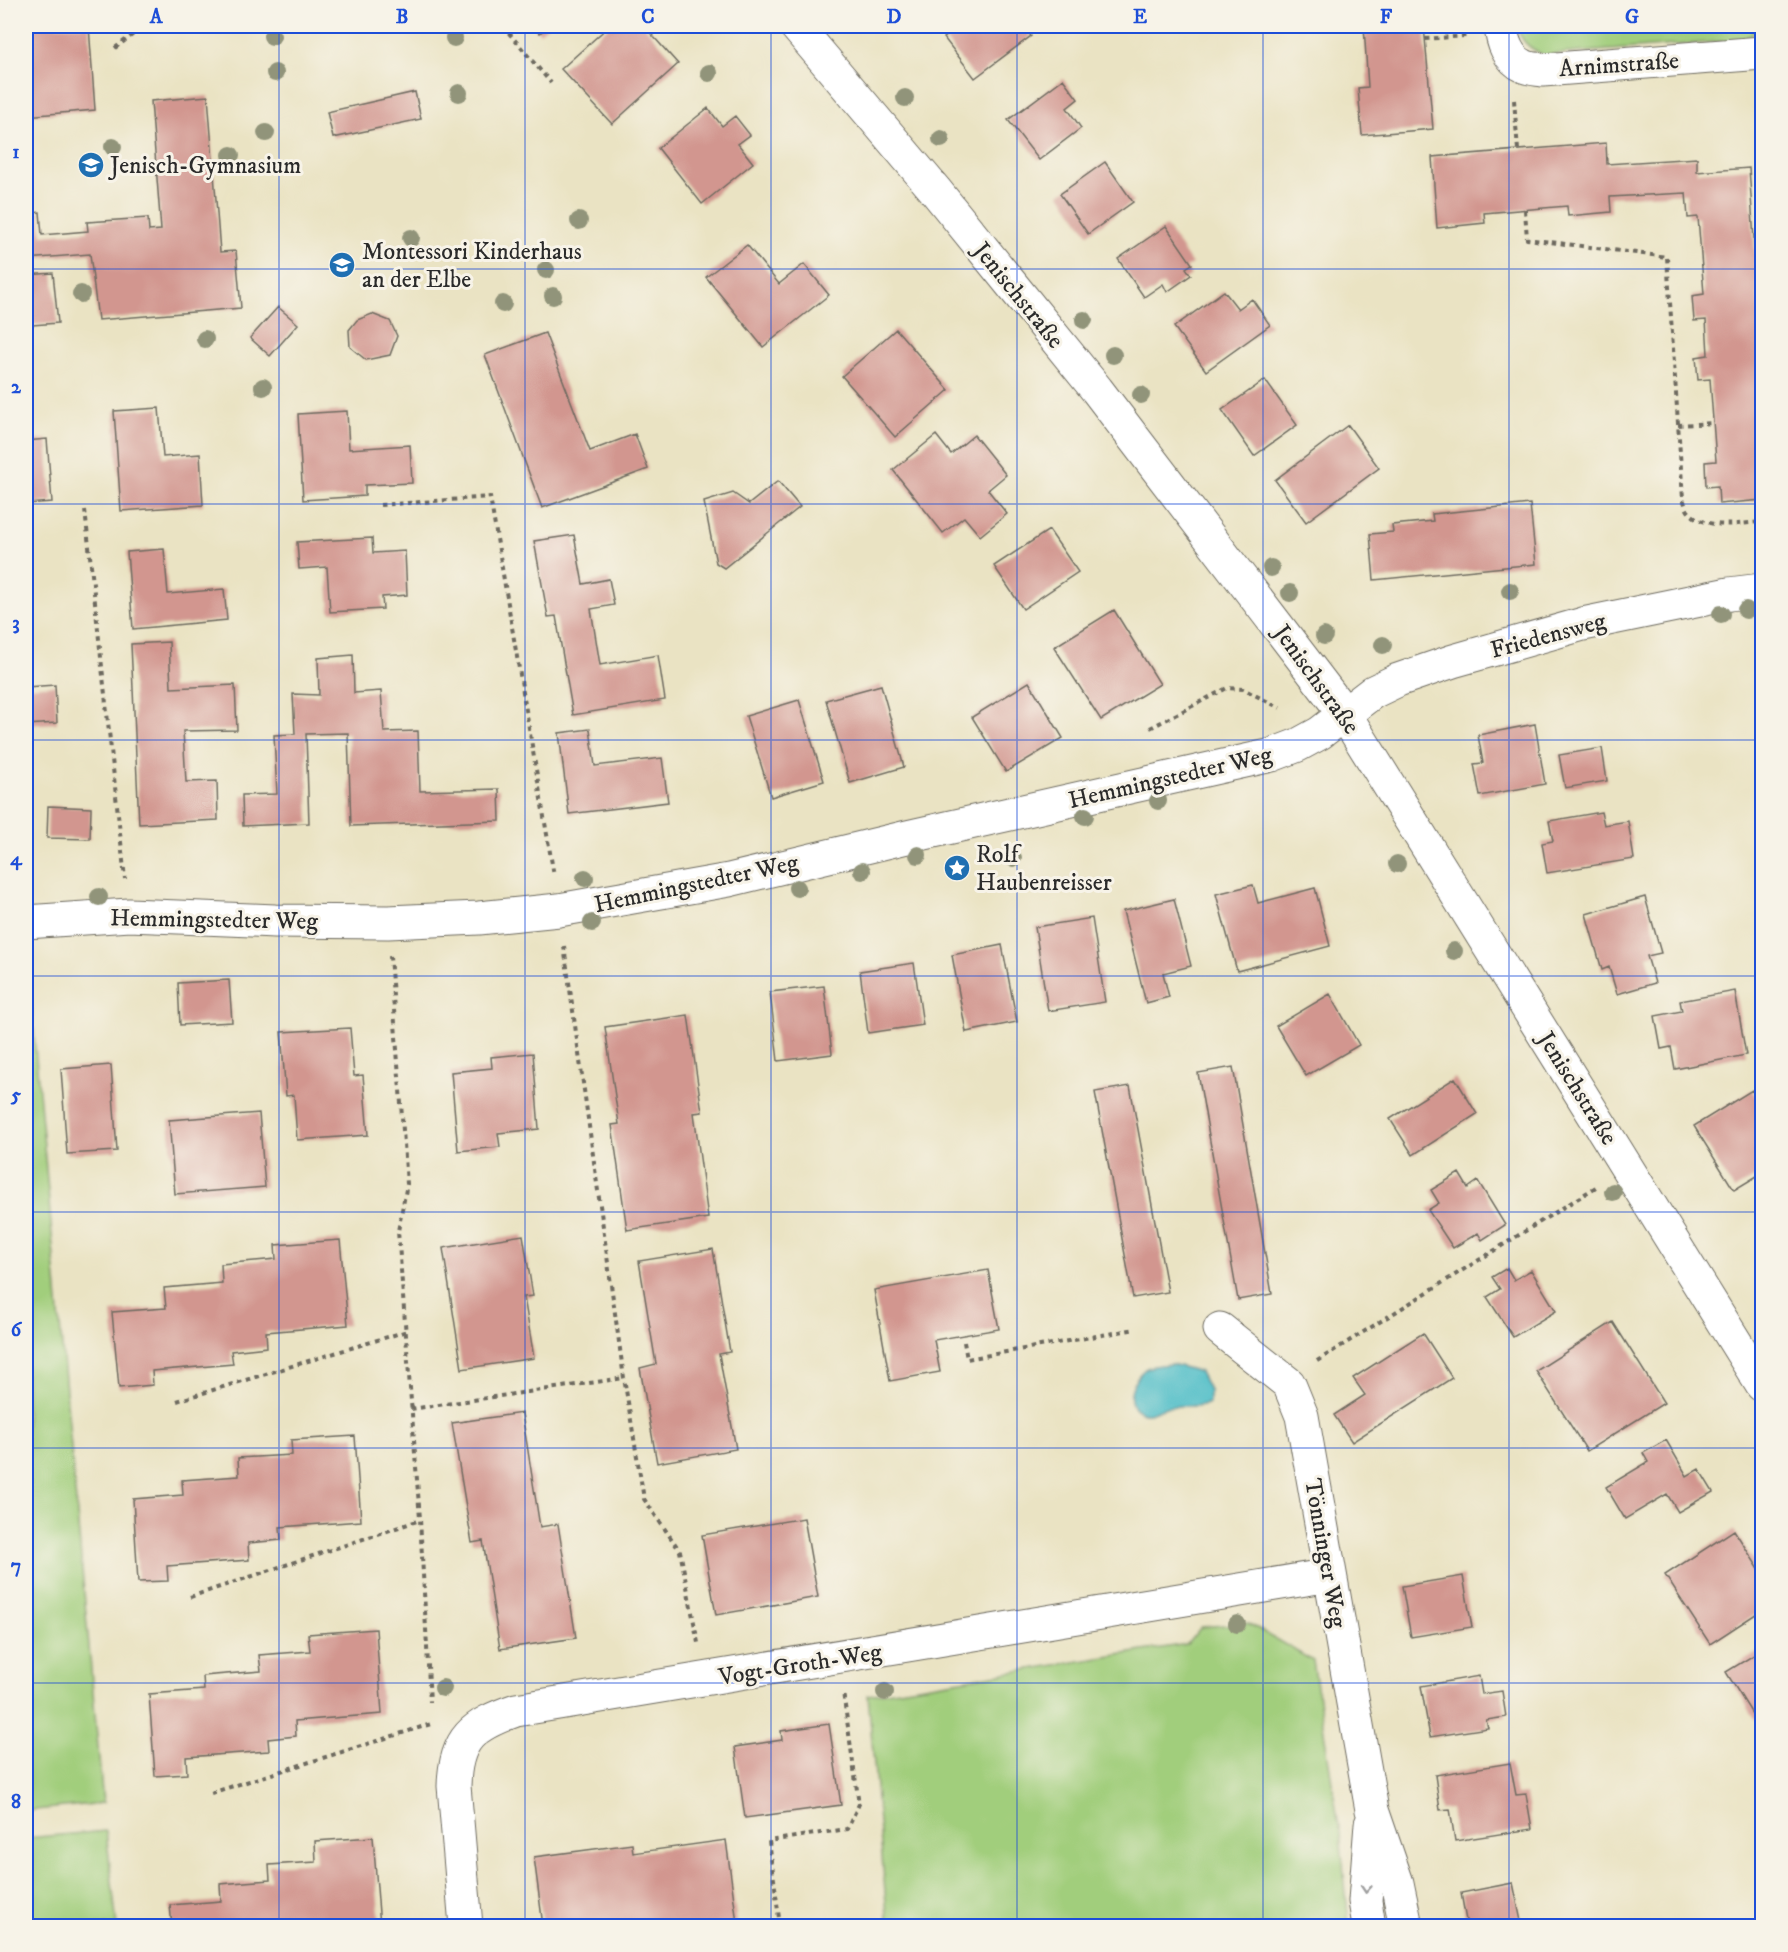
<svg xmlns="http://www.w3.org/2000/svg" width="1788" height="1952" font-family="'IM FELL DW Pica',serif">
  <rect width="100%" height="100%" fill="#f7f3e8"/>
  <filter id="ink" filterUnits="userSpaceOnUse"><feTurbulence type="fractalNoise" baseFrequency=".0167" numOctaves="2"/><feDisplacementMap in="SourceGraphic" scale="12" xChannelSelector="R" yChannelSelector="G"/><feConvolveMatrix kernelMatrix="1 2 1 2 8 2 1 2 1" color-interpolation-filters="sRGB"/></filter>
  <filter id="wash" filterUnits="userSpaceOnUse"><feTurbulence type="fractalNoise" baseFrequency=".008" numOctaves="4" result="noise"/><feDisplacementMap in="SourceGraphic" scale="24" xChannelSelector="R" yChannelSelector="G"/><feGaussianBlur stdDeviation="1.35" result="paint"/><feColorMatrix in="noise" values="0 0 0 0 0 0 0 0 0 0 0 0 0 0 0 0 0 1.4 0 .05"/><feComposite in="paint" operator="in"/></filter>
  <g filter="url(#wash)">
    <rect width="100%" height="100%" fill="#eae3c3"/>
    <path fill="#a1ce7b" stroke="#667c53" stroke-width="1.5" d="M 1517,26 L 1757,26 L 1752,34 L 1743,40 L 1544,55 C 1530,49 1520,41 1517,26 Z
      M 27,957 L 103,1803 L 26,1811 L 26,958 Z
      M 1248,1623 L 1313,1661 L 1340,1833 L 1349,1926 L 888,1926 L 868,1695 L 1187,1644 L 1201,1627 Z
      M 106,1831 L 117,1926 L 26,1926 L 26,1838 Z"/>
    <path fill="#50bec8" stroke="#3e747a" stroke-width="1.5" d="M 1172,1364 L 1200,1372 L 1209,1390 L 1209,1403 C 1195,1409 1182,1404 1167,1407 C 1158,1408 1150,1416 1141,1412 C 1122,1404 1133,1378 1145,1369 C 1152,1365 1164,1365 1172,1364 Z"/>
    <g id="blocks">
      <path fill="#d2968f" d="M 26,26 L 89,26 L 95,110 L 26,116 Z
        M 532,26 L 548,26 L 540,33 Z
        M 609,26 L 644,26 L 678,64 L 612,124 L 561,69 Z
        M 961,26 L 1023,26 L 1031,36 L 975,78 L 944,38 Z
        M 1364,26 L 1424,26 L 1433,129 L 1362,135 L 1358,88 L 1368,87 Z
        M 1063,79 L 1078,99 L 1067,108 L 1081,128 L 1039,160 L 1008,120 Z
        M 415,92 L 421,119 L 333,138 L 327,112 Z
        M 208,96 L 220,252 L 236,251 L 241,308 L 98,320 L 90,254 L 26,259 L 26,214 L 40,212 L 42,235 L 88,231 L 87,222 L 148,218 L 149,231 L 161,230 L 151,101 Z
        M 708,108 L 722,126 L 735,116 L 750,135 L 738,144 L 753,163 L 702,204 L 658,148 Z
        M 1606,143 L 1607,164 L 1697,158 L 1697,172 L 1749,168 L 1762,353 L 1762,500 L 1719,504 L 1718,486 L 1706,487 L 1705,462 L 1716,461 L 1710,379 L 1698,380 L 1696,357 L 1708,355 L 1706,320 L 1694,321 L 1692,296 L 1704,294 L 1698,217 L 1688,218 L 1686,193 L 1610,197 L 1611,212 L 1568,216 L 1567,206 L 1484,213 L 1485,223 L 1437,228 L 1432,157 Z
        M 1105,162 L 1133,202 L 1088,234 L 1060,194 Z
        M 1166,226 L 1192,264 L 1186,268 L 1191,275 L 1167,292 L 1163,284 L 1144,297 L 1118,259 Z
        M 747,245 L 779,284 L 804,264 L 829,295 L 763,347 L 706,277 Z
        M 53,273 L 58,323 L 32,325 L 27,275 Z
        M 1224,291 L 1238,309 L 1252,299 L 1270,325 L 1206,371 L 1174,327 Z
        M 278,307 L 298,324 L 270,356 L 250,338 Z
        M 372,314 L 390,321 L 397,336 L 390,355 L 366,360 L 350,347 L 349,330 L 357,320 Z
        M 896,329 L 949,390 L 895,437 L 842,376 Z
        M 545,333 L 590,451 L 635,434 L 648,469 L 542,508 L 485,355 Z
        M 1265,380 L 1297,425 L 1254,456 L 1222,410 Z
        M 159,408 L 163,457 L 200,454 L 203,505 L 121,511 L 114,411 Z
        M 347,411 L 349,449 L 410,445 L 412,483 L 365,485 L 365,496 L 303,500 L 298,414 Z
        M 1348,425 L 1379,468 L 1306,522 L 1275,480 Z
        M 936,435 L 951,454 L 974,435 L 1006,475 L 988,490 L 1007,514 L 980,536 L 964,517 L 943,533 L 893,470 Z
        M 47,439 L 52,502 L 26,504 L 26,441 Z
        M 778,481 L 800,507 L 724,568 L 716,563 L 704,502 L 733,493 L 749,504 Z
        M 1530,504 L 1536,564 L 1374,580 L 1370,534 L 1393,532 L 1392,525 L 1433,521 L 1432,514 Z
        M 1049,530 L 1078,572 L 1023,609 L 994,566 Z
        M 574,535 L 583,584 L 609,579 L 614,605 L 591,609 L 600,665 L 658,655 L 665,700 L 573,715 L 556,616 L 548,617 L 534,541 Z
        M 372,538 L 373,553 L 405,551 L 407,595 L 382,597 L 383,609 L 330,612 L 327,567 L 299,569 L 297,542 Z
        M 164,549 L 168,594 L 224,589 L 227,620 L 133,629 L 127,552 Z
        M 26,568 L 27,568 L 32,621 L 26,622 Z
        M 1114,610 L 1160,684 L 1101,720 L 1054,647 Z
        M 169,642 L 171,688 L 235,685 L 237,730 L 183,731 L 186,782 L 217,781 L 218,820 L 139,824 L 131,644 Z
        M 353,655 L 354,693 L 381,691 L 384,732 L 418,731 L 420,791 L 499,789 L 500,821 L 351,826 L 348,733 L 306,734 L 309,823 L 243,826 L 242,795 L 277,794 L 274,735 L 295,734 L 293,694 L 319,695 L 318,658 Z
        M 1029,682 L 1063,738 L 1006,772 L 972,717 Z
        M 55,685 L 57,723 L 26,725 L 26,687 Z
        M 881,685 L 904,767 L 850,783 L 826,700 Z
        M 799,700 L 824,781 L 771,797 L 746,716 Z
        M 1535,724 L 1545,784 L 1480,796 L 1474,764 L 1483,763 L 1478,735 Z
        M 590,729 L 595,766 L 662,758 L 668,802 L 569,814 L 559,733 Z
        M 1602,748 L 1607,781 L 1565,788 L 1559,755 Z
        M 48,806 L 91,808 L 90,839 L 47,838 Z
        M 1601,812 L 1604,825 L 1628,821 L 1634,859 L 1547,873 L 1542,843 L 1553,841 L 1549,821 Z
        M 1253,885 L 1258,903 L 1315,888 L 1330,946 L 1237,971 L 1216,894 Z
        M 1645,897 L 1661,953 L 1647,956 L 1655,983 L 1617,994 L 1609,967 L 1602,970 L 1586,914 Z
        M 1174,899 L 1191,966 L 1163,973 L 1169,997 L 1146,1003 L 1123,911 Z
        M 1092,918 L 1105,1002 L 1048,1011 L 1035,927 Z
        M 1002,945 L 1017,1022 L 966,1032 L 952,955 Z
        M 914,963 L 923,1025 L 868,1033 L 860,971 Z
        M 229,980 L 232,1022 L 180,1025 L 178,983 Z
        M 824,986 L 832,1054 L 778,1061 L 770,992 Z
        M 1735,991 L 1746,1055 L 1675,1069 L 1671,1047 L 1661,1049 L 1655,1016 L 1682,1011 L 1680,1001 Z
        M 1330,994 L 1359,1045 L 1306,1076 L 1276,1026 Z
        M 688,1015 L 702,1112 L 694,1113 L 708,1218 L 627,1230 L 612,1125 L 619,1124 L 605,1027 Z
        M 350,1028 L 354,1076 L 363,1075 L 368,1135 L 297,1140 L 294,1095 L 286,1096 L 281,1032 Z
        M 533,1053 L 539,1129 L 498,1133 L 500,1147 L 458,1151 L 451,1072 L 492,1068 L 491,1057 Z
        M 111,1065 L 117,1151 L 67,1154 L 61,1069 Z
        M 1233,1067 L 1272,1294 L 1238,1300 L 1198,1073 Z
        M 1455,1078 L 1477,1114 L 1413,1155 L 1390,1119 Z
        M 1130,1086 L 1168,1292 L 1133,1298 L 1095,1092 Z
        M 1752,1090 L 1762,1107 L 1762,1173 L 1734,1190 L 1694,1126 Z
        M 259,1113 L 265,1187 L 175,1194 L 169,1120 Z
        M 1459,1173 L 1468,1188 L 1478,1181 L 1505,1225 L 1482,1240 L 1478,1233 L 1453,1248 L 1428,1210 L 1439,1203 L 1431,1190 Z
        M 523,1235 L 533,1296 L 524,1297 L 534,1358 L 462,1369 L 443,1248 Z
        M 340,1240 L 348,1325 L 266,1332 L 267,1347 L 231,1351 L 233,1364 L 152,1371 L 153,1385 L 119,1388 L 112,1312 L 166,1308 L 164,1288 L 222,1283 L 221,1264 L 276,1259 L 275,1245 Z
        M 713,1249 L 730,1352 L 719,1354 L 736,1449 L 657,1463 L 640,1368 L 656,1364 L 639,1261 Z
        M 1507,1268 L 1514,1280 L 1531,1270 L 1556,1311 L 1513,1337 L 1487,1297 L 1500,1289 L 1492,1277 Z
        M 988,1270 L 999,1329 L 934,1340 L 940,1372 L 890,1381 L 874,1290 Z
        M 1613,1322 L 1664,1403 L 1587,1451 L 1536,1371 Z
        M 1423,1333 L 1452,1378 L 1352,1442 L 1334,1415 L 1365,1395 L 1353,1378 Z
        M 522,1413 L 540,1527 L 558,1524 L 576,1638 L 500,1649 L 483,1541 L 472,1543 L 452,1423 Z
        M 355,1436 L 361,1521 L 280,1527 L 281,1540 L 248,1543 L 249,1560 L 167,1566 L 168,1581 L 138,1582 L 133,1499 L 183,1495 L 182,1480 L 239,1476 L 238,1458 L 292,1455 L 291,1440 Z
        M 1666,1440 L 1687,1476 L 1699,1469 L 1713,1492 L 1678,1512 L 1667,1494 L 1625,1519 L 1606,1487 L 1648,1462 L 1643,1453 Z
        M 804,1518 L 818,1597 L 716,1615 L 702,1535 Z
        M 1734,1530 L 1762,1574 L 1762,1610 L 1710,1644 L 1665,1575 Z
        M 1463,1576 L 1472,1627 L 1411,1637 L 1402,1586 Z
        M 376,1629 L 382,1714 L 295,1721 L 296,1736 L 268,1739 L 269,1751 L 186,1757 L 187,1774 L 155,1776 L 149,1694 L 204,1690 L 203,1676 L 261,1671 L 259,1655 L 310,1651 L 308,1634 Z
        M 1762,1650 L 1762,1730 L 1726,1672 Z
        M 1479,1676 L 1482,1694 L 1502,1691 L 1506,1717 L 1486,1720 L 1488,1728 L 1430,1737 L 1421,1686 Z
        M 829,1724 L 841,1805 L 745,1818 L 735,1747 L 782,1740 L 781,1731 Z
        M 1510,1763 L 1516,1795 L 1526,1794 L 1532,1829 L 1455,1841 L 1450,1809 L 1440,1810 L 1435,1775 Z
        M 373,1837 L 380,1926 L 172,1926 L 170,1905 L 221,1901 L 220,1884 L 270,1880 L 269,1865 L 316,1862 L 315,1841 Z
        M 726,1840 L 737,1923 L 713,1926 L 543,1926 L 534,1857 L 632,1844 L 633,1853 Z
        M 1513,1883 L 1522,1926 L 1467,1926 L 1461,1893 Z"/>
    </g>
  </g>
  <g filter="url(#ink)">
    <use href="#blocks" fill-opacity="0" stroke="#6e6b60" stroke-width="1.5"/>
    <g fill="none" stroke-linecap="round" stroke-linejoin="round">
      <defs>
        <path id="street" d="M 796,26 L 935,190 L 1097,390 L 1344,713 L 1762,1385
          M 1501,26 C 1502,41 1508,59 1524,66 C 1529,69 1538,69 1543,70 L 1762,53
          M 26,922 L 129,915 L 275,921 L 388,922 L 479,918 L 559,910 L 729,880 L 907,837 L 1272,755 L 1298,745 L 1320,733 L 1373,692 L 1398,680 L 1453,661 L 1583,624 L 1729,594 L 1762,590
          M 1220,1329 L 1289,1384 L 1302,1416 L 1372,1810 L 1397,1883 L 1406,1926
          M 466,1926 L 454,1786 C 455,1738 473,1725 516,1710 L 1330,1575
          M 1369,1926 L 1365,1901 L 1371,1824"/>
      </defs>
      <use href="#street" stroke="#6e6b60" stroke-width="35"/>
      <path stroke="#6e6b60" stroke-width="4" stroke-dasharray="4.5 4.5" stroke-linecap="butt" d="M 503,26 L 551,83
        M 1425,39 L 1466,36
        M 115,48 L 144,26
        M 1514,100 L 1518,150
        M 1525,210 L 1527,239 L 1667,257 L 1683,499 C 1685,503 1686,509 1689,512 C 1706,531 1741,523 1762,522
        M 1755,251 L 1762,251
        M 1678,425 L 1713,423
        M 380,505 L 490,497 L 554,876
        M 85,510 L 125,879
        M 1150,728 L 1227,688 L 1243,689 L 1280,708
        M 564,946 L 624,1378 L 644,1499 L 680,1551 L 698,1643
        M 390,956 L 407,1184 L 398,1231 L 420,1519 L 430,1702
        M 964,1342 L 967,1359 L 1136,1329
        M 1317,1361 L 1596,1187
        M 177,1401 L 407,1331
        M 411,1409 L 624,1378
        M 190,1597 L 420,1520
        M 211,1793 L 431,1724
        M 780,1926 L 769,1841 L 847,1829 L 859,1804 L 843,1692"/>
      <use href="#street" stroke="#fff" stroke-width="33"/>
    </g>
    <g fill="#91947a">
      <circle cx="272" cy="36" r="9"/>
      <circle cx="454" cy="38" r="9"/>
      <circle cx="275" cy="73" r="9"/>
      <circle cx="709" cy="73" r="9"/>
      <circle cx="459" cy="93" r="9"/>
      <circle cx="905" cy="98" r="9"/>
      <circle cx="266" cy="133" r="9"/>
      <circle cx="941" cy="139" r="9"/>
      <circle cx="113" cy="147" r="9"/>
      <circle cx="231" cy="155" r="9"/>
      <circle cx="579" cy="221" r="9"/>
      <circle cx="411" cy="238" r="9"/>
      <circle cx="546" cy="270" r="9"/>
      <circle cx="81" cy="294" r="9"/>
      <circle cx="553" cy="296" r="9"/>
      <circle cx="503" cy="304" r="9"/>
      <circle cx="1084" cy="320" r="9"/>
      <circle cx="205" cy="339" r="9"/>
      <circle cx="1113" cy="355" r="9"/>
      <circle cx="263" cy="387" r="9"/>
      <circle cx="1141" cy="395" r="9"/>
      <circle cx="1271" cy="568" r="9"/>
      <circle cx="1510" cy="591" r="9"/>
      <circle cx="1290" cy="593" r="9"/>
      <circle cx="1746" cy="610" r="9"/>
      <circle cx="1721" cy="614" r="9"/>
      <circle cx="1324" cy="636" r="9"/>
      <circle cx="1383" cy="645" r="9"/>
      <circle cx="1158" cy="801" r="9"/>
      <circle cx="1085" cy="816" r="9"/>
      <circle cx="918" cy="855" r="9"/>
      <circle cx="1013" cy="858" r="9"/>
      <circle cx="1397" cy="864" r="9"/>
      <circle cx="862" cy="871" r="9"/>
      <circle cx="585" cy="878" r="9"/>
      <circle cx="797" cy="888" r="9"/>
      <circle cx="99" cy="897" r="9"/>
      <circle cx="592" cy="923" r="9"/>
      <circle cx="1454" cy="951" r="9"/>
      <circle cx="1613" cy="1192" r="9"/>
      <circle cx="1237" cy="1624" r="9"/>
      <circle cx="443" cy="1688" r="9"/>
      <circle cx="885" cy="1692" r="9"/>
    </g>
    <defs><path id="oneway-chevron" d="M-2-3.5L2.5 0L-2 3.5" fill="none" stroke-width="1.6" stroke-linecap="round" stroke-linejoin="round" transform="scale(1.5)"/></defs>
    <use stroke="#a0a0a0" href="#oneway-chevron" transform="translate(1366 1889) rotate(94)"/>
  </g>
  <path fill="none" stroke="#1d4ed8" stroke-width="1.5" stroke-opacity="0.55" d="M 279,26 L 279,1926M 525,26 L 525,1926M 771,26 L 771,1926M 1017,26 L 1017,1926M 1263,26 L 1263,1926M 1509,26 L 1509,1926M 26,269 L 1762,269M 26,504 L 1762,504M 26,740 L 1762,740M 26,976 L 1762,976M 26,1212 L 1762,1212M 26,1448 L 1762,1448M 26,1683 L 1762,1683"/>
  <defs>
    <symbol id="school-disc" viewBox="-11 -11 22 22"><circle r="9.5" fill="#1f6fb2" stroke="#f7f3e8"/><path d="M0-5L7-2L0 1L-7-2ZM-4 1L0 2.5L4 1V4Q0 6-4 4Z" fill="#fff"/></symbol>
    <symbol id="sight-disc" viewBox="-11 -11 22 22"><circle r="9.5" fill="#1f6fb2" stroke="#f7f3e8"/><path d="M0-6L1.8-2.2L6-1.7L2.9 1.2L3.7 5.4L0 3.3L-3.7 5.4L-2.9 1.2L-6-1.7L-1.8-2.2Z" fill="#fff"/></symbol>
  </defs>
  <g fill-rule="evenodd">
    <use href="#school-disc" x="76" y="150" width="30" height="30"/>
    <use href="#school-disc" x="327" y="250" width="30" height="30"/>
    <use href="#sight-disc" x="942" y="853" width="30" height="30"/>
  </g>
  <g text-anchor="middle" stroke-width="6" stroke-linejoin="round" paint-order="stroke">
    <g font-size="24" fill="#2b2b2b" stroke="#f7f3e8">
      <text transform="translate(1619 64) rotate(-4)" y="8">Arnimstraße</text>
      <text transform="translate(1019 295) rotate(51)" y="8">Jenischstraße</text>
      <text transform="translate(1548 635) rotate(-15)" y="8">Friedensweg</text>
      <text transform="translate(1317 679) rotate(54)" y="8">Jenischstraße</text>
      <text transform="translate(1170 777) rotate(-13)" y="8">Hemmingstedter Weg</text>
      <text transform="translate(696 883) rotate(-12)" y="8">Hemmingstedter Weg</text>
      <text transform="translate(214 919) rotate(1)" y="8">Hemmingstedter Weg</text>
      <text transform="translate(1578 1088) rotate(58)" y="8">Jenischstraße</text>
      <text transform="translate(1326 1553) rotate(80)" y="8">Tönninger Weg</text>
      <text transform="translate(800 1664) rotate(-9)" y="8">Vogt-Groth-Weg</text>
    </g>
    <g font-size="24" fill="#2b2b2b" stroke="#f7f3e8" text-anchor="start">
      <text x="110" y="173">Jenisch-Gymnasium</text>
      <text x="362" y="259">Montessori Kinderhaus<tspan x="362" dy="28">an der Elbe</tspan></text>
      <text x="976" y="862">Rolf<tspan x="976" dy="28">Haubenreisser</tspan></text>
    </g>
  </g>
  <rect width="1788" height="1952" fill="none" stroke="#f7f3e8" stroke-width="66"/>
  <rect x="33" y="33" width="1722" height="1886" fill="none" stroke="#1d4ed8" stroke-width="2"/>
  <g font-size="20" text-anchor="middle" font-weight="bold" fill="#1d4ed8">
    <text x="156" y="23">A</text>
    <text x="402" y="23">B</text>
    <text x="648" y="23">C</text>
    <text x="894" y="23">D</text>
    <text x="1140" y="23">E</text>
    <text x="1386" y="23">F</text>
    <text x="1632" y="23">G</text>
    <text x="16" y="158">1</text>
    <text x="16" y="393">2</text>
    <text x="16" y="629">3</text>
    <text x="16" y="865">4</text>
    <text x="16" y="1101">5</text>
    <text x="16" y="1336">6</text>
    <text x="16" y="1572">7</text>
    <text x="16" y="1808">8</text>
  </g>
</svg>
